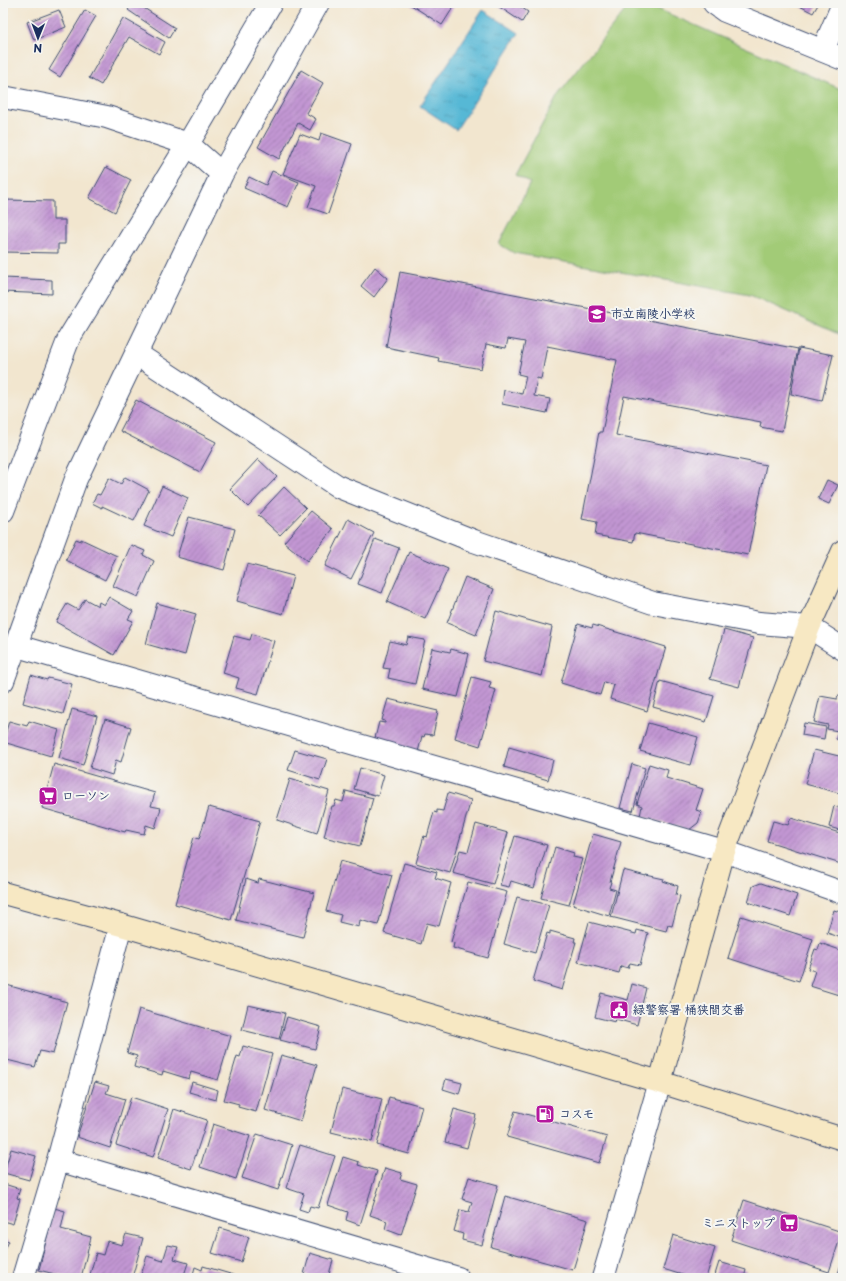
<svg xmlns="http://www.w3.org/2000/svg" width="846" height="1281" font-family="'Playpen Sans','Klee One',sans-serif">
  <defs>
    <pattern id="water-ripples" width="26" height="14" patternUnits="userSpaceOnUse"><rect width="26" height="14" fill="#56b8d5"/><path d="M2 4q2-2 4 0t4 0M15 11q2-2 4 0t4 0" fill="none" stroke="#4696b0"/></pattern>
    <pattern id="building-hatch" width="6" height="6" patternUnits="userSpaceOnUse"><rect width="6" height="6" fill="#c296d3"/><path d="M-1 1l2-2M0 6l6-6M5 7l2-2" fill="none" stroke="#9d7bae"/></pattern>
  </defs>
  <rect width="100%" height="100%" fill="#f6f6f2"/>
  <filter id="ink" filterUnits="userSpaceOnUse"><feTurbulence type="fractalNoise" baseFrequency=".025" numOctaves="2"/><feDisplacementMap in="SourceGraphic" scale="8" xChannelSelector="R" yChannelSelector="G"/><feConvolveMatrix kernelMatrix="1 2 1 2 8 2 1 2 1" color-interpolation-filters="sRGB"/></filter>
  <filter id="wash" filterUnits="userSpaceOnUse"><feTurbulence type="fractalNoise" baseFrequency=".012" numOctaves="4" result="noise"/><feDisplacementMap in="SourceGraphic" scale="16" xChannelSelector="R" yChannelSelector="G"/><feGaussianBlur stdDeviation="0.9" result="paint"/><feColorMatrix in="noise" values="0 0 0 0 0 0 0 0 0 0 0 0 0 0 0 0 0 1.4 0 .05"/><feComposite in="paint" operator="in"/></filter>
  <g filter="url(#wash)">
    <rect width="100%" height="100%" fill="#f2e6cf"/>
    <path fill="#a2cb77" stroke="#5e7d6a" d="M 631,3 L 644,3 L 843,90 L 843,336 L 750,295 L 514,253 L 499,244 L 530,183 L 515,175 L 558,95 Z"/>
    <path fill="url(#water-ripples)" stroke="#38749a" d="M 483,10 L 519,33 L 456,130 L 420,106 Z"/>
    <g id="blocks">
      <path fill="url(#building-hatch)" d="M 133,3 L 136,3 L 175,28 L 169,38 L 128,10 Z
        M 408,3 L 456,3 L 442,25 Z
        M 500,3 L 515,3 L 528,12 L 522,22 L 498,6 Z
        M 794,3 L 819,3 L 813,13 Z
        M 59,10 L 66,27 L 34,40 L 27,22 Z
        M 85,10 L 96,16 L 60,77 L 49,70 Z
        M 123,18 L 165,42 L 159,54 L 129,37 L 101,85 L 89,78 Z
        M 301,70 L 323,83 L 306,113 L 316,119 L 310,130 L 298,123 L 279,159 L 258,147 Z
        M 321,133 L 352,144 L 328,214 L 308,207 L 316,186 L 283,174 L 300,134 L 319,141 Z
        M 106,167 L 131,180 L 115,212 L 89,198 Z
        M 272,171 L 299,182 L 288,207 L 244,188 L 249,177 L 266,185 Z
        M 3,200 L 53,201 L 53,220 L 65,220 L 65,244 L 58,244 L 58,253 L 3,252 Z
        M 375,267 L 388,278 L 374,297 L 361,286 Z
        M 400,272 L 798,349 L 782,431 L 760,427 L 761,422 L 624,396 L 616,435 L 766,465 L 748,555 L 635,533 L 633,542 L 595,535 L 597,522 L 582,519 L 599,432 L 602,432 L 617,360 L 547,346 L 541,379 L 537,378 L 534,396 L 550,399 L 547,413 L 502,404 L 504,390 L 522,394 L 526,376 L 518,374 L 525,342 L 508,339 L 506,348 L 486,344 L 481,369 L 438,361 L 439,358 L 386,347 Z
        M 3,278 L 52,280 L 52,294 L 3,292 Z
        M 799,348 L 833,355 L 822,401 L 791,394 Z
        M 136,400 L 216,442 L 200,472 L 120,431 Z
        M 258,459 L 277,477 L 248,507 L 230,489 Z
        M 125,477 L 149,490 L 134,521 L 102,506 L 102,508 L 92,503 L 97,494 L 100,495 L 109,478 L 121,484 Z
        M 827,480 L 838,485 L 829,504 L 818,499 Z
        M 162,486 L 188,498 L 171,537 L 144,526 Z
        M 284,487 L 306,508 L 280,535 L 258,515 Z
        M 311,511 L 333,529 L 307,561 L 284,542 Z
        M 189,517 L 235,529 L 224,570 L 177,557 Z
        M 348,519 L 374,533 L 351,579 L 325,566 Z
        M 76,539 L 81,541 L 81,539 L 117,556 L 105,580 L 66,560 Z
        M 375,539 L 399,548 L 382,593 L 358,584 Z
        M 131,545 L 145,551 L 143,555 L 154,561 L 138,597 L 113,586 Z
        M 409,552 L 448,569 L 425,619 L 387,602 Z
        M 247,564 L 293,576 L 283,614 L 237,601 Z
        M 465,577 L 494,589 L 476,635 L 447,623 Z
        M 109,597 L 133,611 L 128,619 L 133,621 L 114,655 L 56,622 L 67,604 L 78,610 L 85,599 L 98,606 L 99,602 L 104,605 Z
        M 157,603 L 196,614 L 185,655 L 146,644 Z
        M 496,611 L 552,627 L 542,676 L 483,661 Z
        M 578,624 L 592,628 L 593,625 L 666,647 L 647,711 L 610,699 L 614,685 L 604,682 L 600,695 L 561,683 Z
        M 724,630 L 753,638 L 739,687 L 710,679 Z
        M 252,634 L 274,641 L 258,694 L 236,688 L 239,678 L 223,673 L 234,636 L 250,640 Z
        M 408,637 L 425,640 L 415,684 L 388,678 L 390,669 L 383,668 L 390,641 L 406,645 Z
        M 432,648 L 450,652 L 451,649 L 469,654 L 458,697 L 422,689 Z
        M 31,675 L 47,680 L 48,678 L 72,684 L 63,714 L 23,703 Z
        M 472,677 L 491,682 L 489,688 L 496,690 L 480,746 L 455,738 Z
        M 660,681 L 714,696 L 706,722 L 653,707 Z
        M 820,696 L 837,699 L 838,696 L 843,697 L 843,741 L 836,739 L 838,731 L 827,729 L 828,725 L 814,722 Z
        M 388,699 L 438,711 L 433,735 L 425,734 L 424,737 L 422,736 L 418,752 L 374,742 L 379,722 L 385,723 L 385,721 L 382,720 Z
        M 72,709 L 97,716 L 83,765 L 59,758 Z
        M 105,719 L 131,727 L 121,762 L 116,760 L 112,775 L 90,768 Z
        M 9,721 L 27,726 L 29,721 L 59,730 L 51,756 L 3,742 Z
        M 648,723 L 698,737 L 690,765 L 640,751 Z
        M 804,723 L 826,727 L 824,739 L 802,735 Z
        M 509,747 L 553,760 L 548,780 L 504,767 Z
        M 295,750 L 327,759 L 320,780 L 288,770 Z
        M 814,750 L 843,757 L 843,794 L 805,784 Z
        M 54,764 L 155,793 L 151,806 L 161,808 L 155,828 L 146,825 L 144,834 L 126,830 L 125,832 L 42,808 Z
        M 632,764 L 645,768 L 633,811 L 620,808 Z
        M 649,764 L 668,770 L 666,778 L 703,789 L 696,810 L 702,812 L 698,823 L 689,830 L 640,816 L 642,806 L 637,804 Z
        M 360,768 L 384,775 L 378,796 L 354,789 Z
        M 290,779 L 329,791 L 317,833 L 277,820 Z
        M 346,791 L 373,798 L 360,846 L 324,837 L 332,806 L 334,806 L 336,800 L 343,802 Z
        M 448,793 L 471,800 L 450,873 L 416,863 L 424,836 L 427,837 L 434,812 L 437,813 L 437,810 L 443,811 Z
        M 834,806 L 843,809 L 843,831 L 829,827 Z
        M 209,807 L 260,821 L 231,920 L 175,904 L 194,837 L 199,839 Z
        M 791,818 L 843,834 L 843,856 L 841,864 L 767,841 L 773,821 L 788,825 Z
        M 476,824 L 508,833 L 493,884 L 453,873 L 460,850 L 468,852 Z
        M 593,834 L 621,842 L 610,882 L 611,882 L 609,888 L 616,890 L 609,916 L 573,905 Z
        M 515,836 L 547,845 L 534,888 L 511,881 L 509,887 L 500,885 Z
        M 555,847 L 574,853 L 573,857 L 582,859 L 569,905 L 541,898 Z
        M 340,861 L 392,875 L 378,925 L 360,920 L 359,927 L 339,922 L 341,915 L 326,911 Z
        M 404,863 L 437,872 L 435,878 L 451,883 L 439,926 L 427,923 L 421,944 L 384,933 Z
        M 623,870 L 646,876 L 646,875 L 664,879 L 663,881 L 678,886 L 676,895 L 680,896 L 672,926 L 668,925 L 666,931 L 611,917 Z
        M 246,879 L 258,883 L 259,879 L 314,893 L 303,937 L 236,920 Z
        M 468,882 L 507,892 L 488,958 L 453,948 L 454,943 L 451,942 Z
        M 761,883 L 797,895 L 790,916 L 748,902 L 753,886 Z
        M 517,897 L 549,905 L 535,953 L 504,944 Z
        M 834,910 L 843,913 L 843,938 L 827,933 Z
        M 741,916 L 813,939 L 799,981 L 728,958 Z
        M 589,922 L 636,934 L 637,930 L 648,933 L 640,965 L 630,963 L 628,968 L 621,966 L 619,973 L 578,962 Z
        M 550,931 L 575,938 L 574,942 L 576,942 L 562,990 L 533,981 L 547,933 L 550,934 Z
        M 820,943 L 843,951 L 843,992 L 842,996 L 810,986 L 815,971 L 808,969 L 815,949 L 818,950 Z
        M 3,984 L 67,1002 L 53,1054 L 40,1051 L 35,1067 L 3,1059 Z
        M 632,984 L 646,988 L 637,1025 L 616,1019 L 615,1022 L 595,1017 L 601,993 L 628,1000 Z
        M 248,1005 L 285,1013 L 279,1039 L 242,1030 Z
        M 139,1009 L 231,1036 L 218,1080 L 191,1072 L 189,1079 L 163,1071 L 162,1075 L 134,1067 L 137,1056 L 127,1053 Z
        M 287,1017 L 321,1027 L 315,1049 L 280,1040 Z
        M 243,1046 L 272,1054 L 256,1112 L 238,1107 L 239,1104 L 224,1100 L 237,1056 L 240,1057 Z
        M 281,1055 L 317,1065 L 301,1121 L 265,1110 Z
        M 446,1079 L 462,1083 L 459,1094 L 443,1089 Z
        M 95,1082 L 109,1086 L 106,1093 L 125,1099 L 110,1148 L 77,1137 Z
        M 192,1082 L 218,1090 L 216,1100 L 189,1092 Z
        M 342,1089 L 382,1099 L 372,1142 L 331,1132 Z
        M 131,1097 L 168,1109 L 153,1157 L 116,1145 Z
        M 389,1097 L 422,1106 L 409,1154 L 377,1145 Z
        M 174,1109 L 207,1120 L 191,1169 L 158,1158 Z
        M 454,1109 L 476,1115 L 467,1148 L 445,1142 Z
        M 515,1111 L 607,1137 L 599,1163 L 507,1137 Z
        M 213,1124 L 250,1136 L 236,1179 L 200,1167 Z
        M 257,1134 L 292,1145 L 278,1190 L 242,1178 Z
        M 300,1145 L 335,1156 L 318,1208 L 310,1206 L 308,1212 L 299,1209 L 304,1194 L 286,1188 Z
        M 11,1149 L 36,1156 L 29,1180 L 4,1173 Z
        M 343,1157 L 359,1162 L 358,1165 L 377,1171 L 360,1225 L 346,1220 L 348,1212 L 328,1205 Z
        M 385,1168 L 402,1173 L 400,1179 L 417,1184 L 401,1235 L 385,1229 L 387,1221 L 370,1215 Z
        M 469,1177 L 498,1185 L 482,1245 L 462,1240 L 463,1234 L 454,1231 L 460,1210 L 469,1212 L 472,1202 L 462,1199 Z
        M 4,1184 L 20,1189 L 17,1198 L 20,1199 L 13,1224 L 3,1221 Z
        M 505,1196 L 588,1220 L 573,1270 L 491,1247 Z
        M 744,1200 L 842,1232 L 829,1272 L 731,1240 Z
        M 54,1208 L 65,1211 L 61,1229 L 91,1237 L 81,1278 L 70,1278 L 39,1270 Z
        M 220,1228 L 249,1237 L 241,1262 L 212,1253 Z
        M 126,1234 L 143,1238 L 132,1278 L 89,1278 L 96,1253 L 103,1255 L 107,1241 L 122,1245 Z
        M 673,1235 L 715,1248 L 706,1278 L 692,1278 L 663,1269 Z
        M 3,1239 L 9,1241 L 3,1254 Z
        M 168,1245 L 178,1247 L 174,1259 L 188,1263 L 183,1278 L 140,1278 L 147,1256 L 163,1261 Z
        M 310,1253 L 333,1260 L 328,1278 L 319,1278 L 304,1274 Z
        M 843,1258 L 843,1275 L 838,1274 Z
        M 719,1262 L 746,1270 L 744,1278 L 714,1278 Z
        M 203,1266 L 237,1276 L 236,1278 L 192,1278 L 195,1267 L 202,1270 Z"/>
    </g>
  </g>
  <g filter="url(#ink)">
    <use href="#blocks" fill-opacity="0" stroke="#3b4a6f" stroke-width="1"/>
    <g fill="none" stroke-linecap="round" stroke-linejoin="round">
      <defs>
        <path id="street" d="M 714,3 L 725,11 L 843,59
          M 823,50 L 843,4
          M 3,97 L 107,117 L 188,144 L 222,174
          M 137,354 L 339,487 L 474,541 L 653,603 L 759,623 L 809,627 L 843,649
          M 3,511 L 69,338 L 188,144 L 271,3
          M 17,646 L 724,851 L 843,893
          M 3,681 L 76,479 L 222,174 L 318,3
          M 58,1160 L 458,1278
          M 23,1278 L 58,1160 L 121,925
          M 603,1278 L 660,1082"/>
        <path id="secondary" d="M 3,893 L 121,925 L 660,1082 L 843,1139
          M 660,1082 L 724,851 L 809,627 L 843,551"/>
      </defs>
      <use href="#street" stroke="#3b4a6f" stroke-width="24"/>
      <use href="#secondary" stroke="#3b4a6f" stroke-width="24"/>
      <use href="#street" stroke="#fff" stroke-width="22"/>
      <use href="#secondary" stroke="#f7e8c3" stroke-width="22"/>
    </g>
  </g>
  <defs>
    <symbol id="school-square" viewBox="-11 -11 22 22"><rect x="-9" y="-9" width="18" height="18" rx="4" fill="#b5179e" stroke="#f6f6f2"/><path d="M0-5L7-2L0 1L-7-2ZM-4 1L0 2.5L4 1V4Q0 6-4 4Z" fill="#fff"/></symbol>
    <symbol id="supermarket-square" viewBox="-11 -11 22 22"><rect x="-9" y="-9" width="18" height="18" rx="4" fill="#b5179e" stroke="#f6f6f2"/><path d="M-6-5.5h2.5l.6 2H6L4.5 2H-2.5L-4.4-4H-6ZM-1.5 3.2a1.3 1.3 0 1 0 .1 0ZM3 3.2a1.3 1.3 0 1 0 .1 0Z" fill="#fff"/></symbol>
    <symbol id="civic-square" viewBox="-11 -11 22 22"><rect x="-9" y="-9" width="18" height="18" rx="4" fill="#b5179e" stroke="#f6f6f2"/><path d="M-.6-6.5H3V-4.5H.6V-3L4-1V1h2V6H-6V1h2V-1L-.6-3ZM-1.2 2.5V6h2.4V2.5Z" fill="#fff"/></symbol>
    <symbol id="fuel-square" viewBox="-11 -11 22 22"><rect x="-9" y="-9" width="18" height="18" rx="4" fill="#b5179e" stroke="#f6f6f2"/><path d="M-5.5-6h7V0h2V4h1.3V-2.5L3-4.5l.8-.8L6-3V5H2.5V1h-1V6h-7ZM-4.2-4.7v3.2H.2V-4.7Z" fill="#fff"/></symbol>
  </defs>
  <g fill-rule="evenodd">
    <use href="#school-square" x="586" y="303" width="22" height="22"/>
    <use href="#supermarket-square" x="37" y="785" width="22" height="22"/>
    <use href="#civic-square" x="608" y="999" width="22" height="22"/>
    <use href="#fuel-square" x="534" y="1103" width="22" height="22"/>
    <use href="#supermarket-square" x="778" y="1212" width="22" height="22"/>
  </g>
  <g text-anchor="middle" stroke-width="4" stroke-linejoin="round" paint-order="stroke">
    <g font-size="12" font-weight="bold" fill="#1b2f5e" stroke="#f6f6f2" text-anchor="start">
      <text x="611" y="318">市立南陵小学校</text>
      <text x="62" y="800">ローソン</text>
      <text x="633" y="1014">緑警察署 桶狭間交番</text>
      <text x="559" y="1118">コスモ</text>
      <text x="775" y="1227" text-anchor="end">ミニストップ</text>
    </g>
  </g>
  <rect width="846" height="1281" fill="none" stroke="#f6f6f2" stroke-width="16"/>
  <g transform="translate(38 38) rotate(181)" stroke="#f6f6f2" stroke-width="3" paint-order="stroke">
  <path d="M0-3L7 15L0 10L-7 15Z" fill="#1b2f5e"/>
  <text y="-6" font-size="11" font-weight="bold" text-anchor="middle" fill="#1b2f5e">N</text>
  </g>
</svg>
